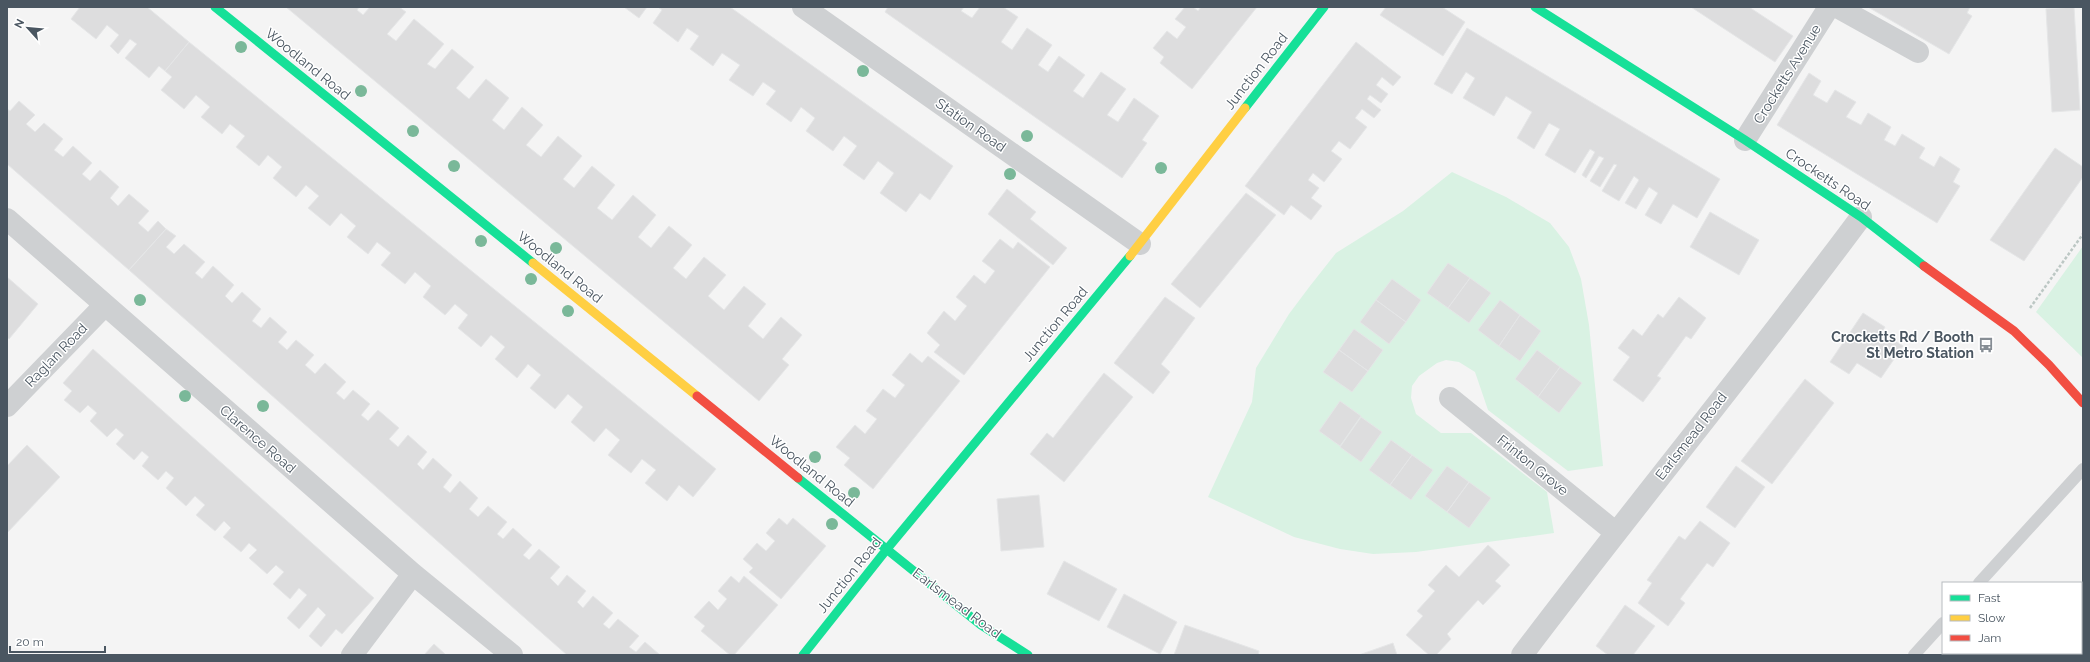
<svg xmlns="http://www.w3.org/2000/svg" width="2090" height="662" font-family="Raleway,sans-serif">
  <rect width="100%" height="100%" fill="#f4f4f4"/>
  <path fill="#d9f2e3" d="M 1452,172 L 1506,197 L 1550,223 L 1569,247 L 1581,279 L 1589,325 L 1603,466 L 1568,471 L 1488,410 L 1475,372 L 1459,362 L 1446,360 L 1437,363 L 1419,376 L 1412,386 L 1411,398 L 1416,414 L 1441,433 L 1471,433 L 1547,492 L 1554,533 L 1416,552 L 1373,554 L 1340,549 L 1294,537 L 1208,497 L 1252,402 L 1256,368 L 1289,314 L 1310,286 L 1336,253 L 1403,211 Z
    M 2083,246 L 2083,358 L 2036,312 Z"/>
  <path fill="#ddddde" stroke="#e5e6e7" d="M 80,7 L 147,7 L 189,42 L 165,71 L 159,66 L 149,78 L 125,58 L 137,44 L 130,39 L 118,54 L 110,46 L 119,35 L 107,25 L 96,39 L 71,19 Z
    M 286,7 L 359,7 L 357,10 L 363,15 L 370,7 L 399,7 L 406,12 L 387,34 L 396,41 L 414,19 L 444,44 L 427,64 L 435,69 L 452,49 L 474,67 L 456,88 L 469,99 L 486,79 L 509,98 L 492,120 L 504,130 L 522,107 L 543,125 L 526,145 L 541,157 L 558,136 L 582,156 L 563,179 L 574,188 L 592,166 L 615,185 L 597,208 L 612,220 L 633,195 L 656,215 L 638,237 L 651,248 L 669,226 L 692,245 L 673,268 L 686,279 L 704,257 L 726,275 L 708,296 L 724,310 L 744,286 L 766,304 L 748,326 L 763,339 L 781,317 L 802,335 L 782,359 L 789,365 L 759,401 Z
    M 624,7 L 647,7 L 639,18 Z
    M 658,7 L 730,7 L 953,166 L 930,200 L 920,193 L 906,212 L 880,193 L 894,173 L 878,161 L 864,180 L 843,165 L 857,146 L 844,136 L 833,151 L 806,131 L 815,118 L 801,107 L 791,122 L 766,104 L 776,91 L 763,82 L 753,96 L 729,80 L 740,65 L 722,53 L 713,66 L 690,49 L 699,36 L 687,28 L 678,42 L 653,23 L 662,10 Z
    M 888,7 L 964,7 L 961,11 L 972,18 L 980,7 L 1003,7 L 1018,17 L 1001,42 L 1012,50 L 1027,28 L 1052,45 L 1038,65 L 1048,72 L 1059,56 L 1085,75 L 1073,91 L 1083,98 L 1101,72 L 1126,89 L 1107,115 L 1118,122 L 1134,98 L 1159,116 L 1142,140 L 1147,143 L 1122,178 L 885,12 Z
    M 1185,7 L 1193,7 L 1198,11 L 1201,7 L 1257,7 L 1192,89 L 1160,63 L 1164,57 L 1153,48 L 1167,31 L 1177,39 L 1186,27 L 1175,19 Z
    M 1386,7 L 1442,7 L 1465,22 L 1443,56 L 1380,15 Z
    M 1691,7 L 1749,7 L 1793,36 L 1775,62 Z
    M 1868,7 L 1970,7 L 1967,13 L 1972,16 L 1949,54 Z
    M 2074,7 L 2080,110 L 2052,112 L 2046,9 Z
    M 1467,28 L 1720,179 L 1697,218 L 1673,204 L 1661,224 L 1645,215 L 1658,193 L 1649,187 L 1636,209 L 1625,203 L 1639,180 L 1634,176 L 1619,201 L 1602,191 L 1617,165 L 1614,164 L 1600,187 L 1590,181 L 1604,158 L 1599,156 L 1586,178 L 1582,175 L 1595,152 L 1590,149 L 1575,173 L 1545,155 L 1560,129 L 1549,123 L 1534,149 L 1517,138 L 1532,112 L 1506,96 L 1494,116 L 1463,98 L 1475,78 L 1466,72 L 1452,94 L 1434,84 Z
    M 189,42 L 716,469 L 693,497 L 679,485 L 667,501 L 645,483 L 656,470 L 642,459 L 631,473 L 608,455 L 620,440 L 606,428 L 594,442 L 571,422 L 583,407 L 568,394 L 555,409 L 530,388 L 541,375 L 528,364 L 517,378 L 495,359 L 505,347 L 491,335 L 481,347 L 458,328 L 468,315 L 455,304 L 445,315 L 423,297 L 431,286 L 415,272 L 405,284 L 381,265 L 391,253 L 377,242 L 368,254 L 347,237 L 356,226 L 341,213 L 330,226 L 308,208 L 319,196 L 306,185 L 296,197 L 273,178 L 282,167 L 268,155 L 259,166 L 236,147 L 245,136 L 230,124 L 222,134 L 201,117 L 210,107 L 196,95 L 184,109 L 161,90 L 172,77 L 165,71 Z
    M 1356,42 L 1401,77 L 1393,86 L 1382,77 L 1376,85 L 1388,94 L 1381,103 L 1370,95 L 1367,99 L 1381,110 L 1374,118 L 1362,109 L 1355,118 L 1367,127 L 1350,149 L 1339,141 L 1331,151 L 1342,159 L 1324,182 L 1313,173 L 1308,180 L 1319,188 L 1311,198 L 1322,206 L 1311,220 L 1291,205 L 1284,215 L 1245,186 Z
    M 1809,73 L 1821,81 L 1813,95 L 1827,103 L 1835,90 L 1856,102 L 1846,117 L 1861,125 L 1868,113 L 1891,127 L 1884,140 L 1895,146 L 1902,134 L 1925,148 L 1919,158 L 1934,167 L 1940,156 L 1960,169 L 1953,182 L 1960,186 L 1937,223 L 1777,125 Z
    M 19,101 L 35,115 L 26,124 L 35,132 L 44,123 L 63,139 L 54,150 L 63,157 L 73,146 L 92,163 L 82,174 L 90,181 L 100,170 L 119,187 L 110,198 L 118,206 L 129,194 L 149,211 L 138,223 L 148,232 L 158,221 L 166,229 L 129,270 L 7,164 L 7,109 L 10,111 Z
    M 2055,148 L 2083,167 L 2083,177 L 2024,261 L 1990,240 Z
    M 1007,189 L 1036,212 L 1030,219 L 1067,248 L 1053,265 L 988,214 Z
    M 1246,193 L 1276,215 L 1200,308 L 1171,284 Z
    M 1710,212 L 1759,240 L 1739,275 L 1690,247 Z
    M 166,229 L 176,236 L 166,247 L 174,254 L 184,244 L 205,262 L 195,273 L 202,279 L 213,266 L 234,285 L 225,296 L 232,303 L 242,292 L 261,309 L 252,321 L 261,328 L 270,317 L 287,332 L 278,342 L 287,350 L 296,340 L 314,355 L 305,365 L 315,374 L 325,363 L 346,382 L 336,393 L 344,400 L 353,390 L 370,404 L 361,415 L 368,421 L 378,410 L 399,428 L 389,439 L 398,447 L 408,435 L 427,452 L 417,464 L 423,470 L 433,458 L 452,475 L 443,487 L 450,493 L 460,481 L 478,498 L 469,509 L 478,517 L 488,506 L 507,522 L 497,534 L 503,539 L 513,528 L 532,545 L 523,555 L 529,560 L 539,549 L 560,567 L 550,578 L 558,586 L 567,575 L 586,591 L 577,602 L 583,608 L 593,596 L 613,613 L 603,624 L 609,629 L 618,619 L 639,636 L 629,647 L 636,652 L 645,642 L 660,655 L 567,655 L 129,270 Z
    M 1000,239 L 1013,249 L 1018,242 L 1050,267 L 964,375 L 934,352 L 940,345 L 927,333 L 944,311 L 955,321 L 967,306 L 956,297 L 974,275 L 985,284 L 995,271 L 982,261 Z
    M 1448,263 L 1470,278 L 1448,308 L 1427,293 Z
    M 7,277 L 38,304 L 9,339 L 7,337 Z
    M 1470,278 L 1491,293 L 1469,323 L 1448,308 Z
    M 1392,279 L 1421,300 L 1406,322 L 1376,300 Z
    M 1165,297 L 1195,318 L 1161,364 L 1170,372 L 1153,394 L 1114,363 Z
    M 1679,297 L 1706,318 L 1691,339 L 1686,336 L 1657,376 L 1661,378 L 1643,402 L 1613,380 L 1630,357 L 1618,348 L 1633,329 L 1642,336 L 1658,314 L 1663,318 Z
    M 1376,300 L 1406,322 L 1389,344 L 1360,322 Z
    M 1500,300 L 1520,315 L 1499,346 L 1478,330 Z
    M 1863,313 L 1885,327 L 1882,332 L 1903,346 L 1881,378 L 1857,363 L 1849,374 L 1830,362 Z
    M 1520,315 L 1541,331 L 1520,361 L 1499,346 Z
    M 1354,329 L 1383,350 L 1368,371 L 1339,350 Z
    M 93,349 L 374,598 L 342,634 L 336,629 L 321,647 L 309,636 L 326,615 L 318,607 L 299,629 L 287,618 L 307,595 L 299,588 L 290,599 L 273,584 L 284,572 L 276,565 L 267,574 L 249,558 L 257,550 L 249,543 L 241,552 L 223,537 L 231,528 L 224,521 L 215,531 L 196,515 L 205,505 L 195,496 L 186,506 L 166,488 L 174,478 L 166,471 L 158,480 L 142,466 L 149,457 L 142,451 L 134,460 L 116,444 L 124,435 L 116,428 L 107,437 L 90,421 L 97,413 L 88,405 L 80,413 L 64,400 L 72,391 L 63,383 Z
    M 1339,350 L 1368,371 L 1352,392 L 1323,372 Z
    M 1537,350 L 1560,367 L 1538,397 L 1515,379 Z
    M 910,353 L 922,363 L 928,356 L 960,381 L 873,489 L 844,465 L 850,458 L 836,447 L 855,425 L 865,434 L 877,419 L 866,411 L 883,389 L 895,398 L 905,385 L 892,375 Z
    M 1560,367 L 1582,383 L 1559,413 L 1538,397 Z
    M 1104,373 L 1133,397 L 1064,482 L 1030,454 L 1047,433 L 1053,438 Z
    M 1805,379 L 1834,403 L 1772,484 L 1741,461 Z
    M 1340,401 L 1361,416 L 1340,446 L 1319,431 Z
    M 1361,417 L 1382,432 L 1361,462 L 1340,447 Z
    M 1391,440 L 1412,455 L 1390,485 L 1369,470 Z
    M 27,445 L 60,477 L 7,533 L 7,466 Z
    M 1412,455 L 1433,470 L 1411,500 L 1390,485 Z
    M 1447,466 L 1469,482 L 1447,512 L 1425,496 Z
    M 1736,466 L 1765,487 L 1735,528 L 1706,507 Z
    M 1469,482 L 1491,498 L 1469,528 L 1447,512 Z
    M 1039,495 L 1044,547 L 1001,551 L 997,499 Z
    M 779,518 L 787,525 L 793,518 L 826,546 L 781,599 L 749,572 L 753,568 L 743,559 L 757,543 L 766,551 L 775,541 L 766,533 Z
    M 1700,521 L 1730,543 L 1713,567 L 1707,563 L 1680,599 L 1685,603 L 1668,626 L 1638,603 L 1652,583 L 1647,580 L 1679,536 L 1685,540 Z
    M 1488,545 L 1510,565 L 1495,581 L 1501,586 L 1483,605 L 1478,600 L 1447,634 L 1451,639 L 1436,655 L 1429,655 L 1406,635 L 1423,616 L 1417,611 L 1435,591 L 1428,585 L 1446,565 L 1459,577 Z
    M 1064,561 L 1117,589 L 1099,621 L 1047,594 Z
    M 731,576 L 739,583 L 744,576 L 778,605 L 734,655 L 730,655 L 701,631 L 705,626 L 694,617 L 709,601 L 718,610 L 727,599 L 718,591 Z
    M 1124,594 L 1177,622 L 1160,654 L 1107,627 Z
    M 1625,605 L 1655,626 L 1633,655 L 1608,655 L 1596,646 Z
    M 1185,625 L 1259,651 L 1258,655 L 1174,655 Z
    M 1393,643 L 1397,655 L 1359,655 Z
    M 434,644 L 446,655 L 424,655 Z"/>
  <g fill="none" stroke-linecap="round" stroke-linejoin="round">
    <path stroke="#bcc7c4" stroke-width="2.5" stroke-dasharray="3 2" stroke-linecap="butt" d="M 2030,308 L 2083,234"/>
    <path stroke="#ced0d2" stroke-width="12" d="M 1979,583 L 2083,469
      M 1914,655 L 1943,623"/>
    <path stroke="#ced0d2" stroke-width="22" d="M 803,7 L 1140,244
      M 1837,7 L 1918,52
      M 1745,140 L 1829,7
      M 7,219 L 413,574 L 512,655
      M 1450,398 L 1615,532
      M 7,406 L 105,305
      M 352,655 L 413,574
      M 1522,655 C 1633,508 1751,365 1861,217"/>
    <path stroke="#16e098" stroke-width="9" d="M 215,7 L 533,263
      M 1535,7 L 1745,140 L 1861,217 L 1924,266
      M 1245,108 L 1324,7
      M 798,478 L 981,625 L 1028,655
      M 803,655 L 887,549 L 1130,256"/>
    <path stroke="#ffcf43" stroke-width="9" d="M 1130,256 L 1245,108
      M 533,263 L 697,396"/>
    <path stroke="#f24e42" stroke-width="9" d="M 1924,266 L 2014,331 L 2049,365 L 2083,403
      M 697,396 L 798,478"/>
  </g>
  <g fill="#7ab899">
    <circle cx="241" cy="47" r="6"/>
    <circle cx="863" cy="71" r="6"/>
    <circle cx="361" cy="91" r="6"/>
    <circle cx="413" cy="131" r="6"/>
    <circle cx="1027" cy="136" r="6"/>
    <circle cx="454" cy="166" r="6"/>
    <circle cx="1161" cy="168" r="6"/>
    <circle cx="1010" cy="174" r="6"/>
    <circle cx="481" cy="241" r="6"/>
    <circle cx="556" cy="248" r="6"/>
    <circle cx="531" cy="279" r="6"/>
    <circle cx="140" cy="300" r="6"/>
    <circle cx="568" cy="311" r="6"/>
    <circle cx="185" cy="396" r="6"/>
    <circle cx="263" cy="406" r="6"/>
    <circle cx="815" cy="457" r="6"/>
    <circle cx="854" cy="493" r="6"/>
    <circle cx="832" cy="524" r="6"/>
  </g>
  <defs>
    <symbol id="bus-bare" viewBox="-9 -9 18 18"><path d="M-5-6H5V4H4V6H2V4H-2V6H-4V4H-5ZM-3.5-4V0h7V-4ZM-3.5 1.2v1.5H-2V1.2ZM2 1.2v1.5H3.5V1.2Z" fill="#868d94" stroke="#fff" stroke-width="2.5" paint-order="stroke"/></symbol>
  </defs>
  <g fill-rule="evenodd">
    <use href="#bus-bare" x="1975" y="334" width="22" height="22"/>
  </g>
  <g text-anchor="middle" stroke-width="3" stroke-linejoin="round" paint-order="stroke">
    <g font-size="14" fill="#4a5661" stroke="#fff">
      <text transform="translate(308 64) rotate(39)" y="5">Woodland Road</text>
      <text transform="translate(1256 71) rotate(-52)" y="5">Junction Road</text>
      <text transform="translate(1787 74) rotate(-58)" y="5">Crocketts Avenue</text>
      <text transform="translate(971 125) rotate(35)" y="5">Station Road</text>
      <text transform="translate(1828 179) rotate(34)" y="5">Crocketts Road</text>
      <text transform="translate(560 267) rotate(39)" y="5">Woodland Road</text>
      <text transform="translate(1055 324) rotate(-50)" y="5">Junction Road</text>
      <text transform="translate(56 355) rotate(-46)" y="5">Raglan Road</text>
      <text transform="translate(1691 436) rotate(-52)" y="5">Earlsmead Road</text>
      <text transform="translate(258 439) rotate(41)" y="5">Clarence Road</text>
      <text transform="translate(1533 465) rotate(39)" y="5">Frinton Grove</text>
      <text transform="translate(812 471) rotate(39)" y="5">Woodland Road</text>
      <text transform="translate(849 575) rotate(-51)" y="5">Junction Road</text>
      <text transform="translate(957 603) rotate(37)" y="5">Earlsmead Road</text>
    </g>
    <g font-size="14" font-weight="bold" fill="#4a5661" stroke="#fff" text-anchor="end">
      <text x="1974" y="342">Crocketts Rd / Booth<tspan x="1974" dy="16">St Metro Station</tspan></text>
    </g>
  </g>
  <rect width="2090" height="662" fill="none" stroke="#4a5661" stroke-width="16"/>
  <rect x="1942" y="582" width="140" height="72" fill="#ffffff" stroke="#b7bbc0"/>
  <rect x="1950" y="595" width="20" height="6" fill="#16e098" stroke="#b7bbc0"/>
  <text x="1978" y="602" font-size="12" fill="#4a5661">Fast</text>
  <rect x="1950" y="615" width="20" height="6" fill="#ffcf43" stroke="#b7bbc0"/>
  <text x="1978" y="622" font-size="12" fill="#4a5661">Slow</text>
  <rect x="1950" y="635" width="20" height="6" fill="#f24e42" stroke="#b7bbc0"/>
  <text x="1978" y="642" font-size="12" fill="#4a5661">Jam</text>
  <g transform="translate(28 28) rotate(297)" stroke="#ffffff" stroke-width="3" paint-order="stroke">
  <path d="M0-3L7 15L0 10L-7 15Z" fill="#4a5661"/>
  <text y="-6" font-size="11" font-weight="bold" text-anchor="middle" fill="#4a5661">N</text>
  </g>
  <path d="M10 646v6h95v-6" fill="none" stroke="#4a5661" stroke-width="2"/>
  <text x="16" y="646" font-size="12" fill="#4a5661" stroke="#ffffff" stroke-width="3" paint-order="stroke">20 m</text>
</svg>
